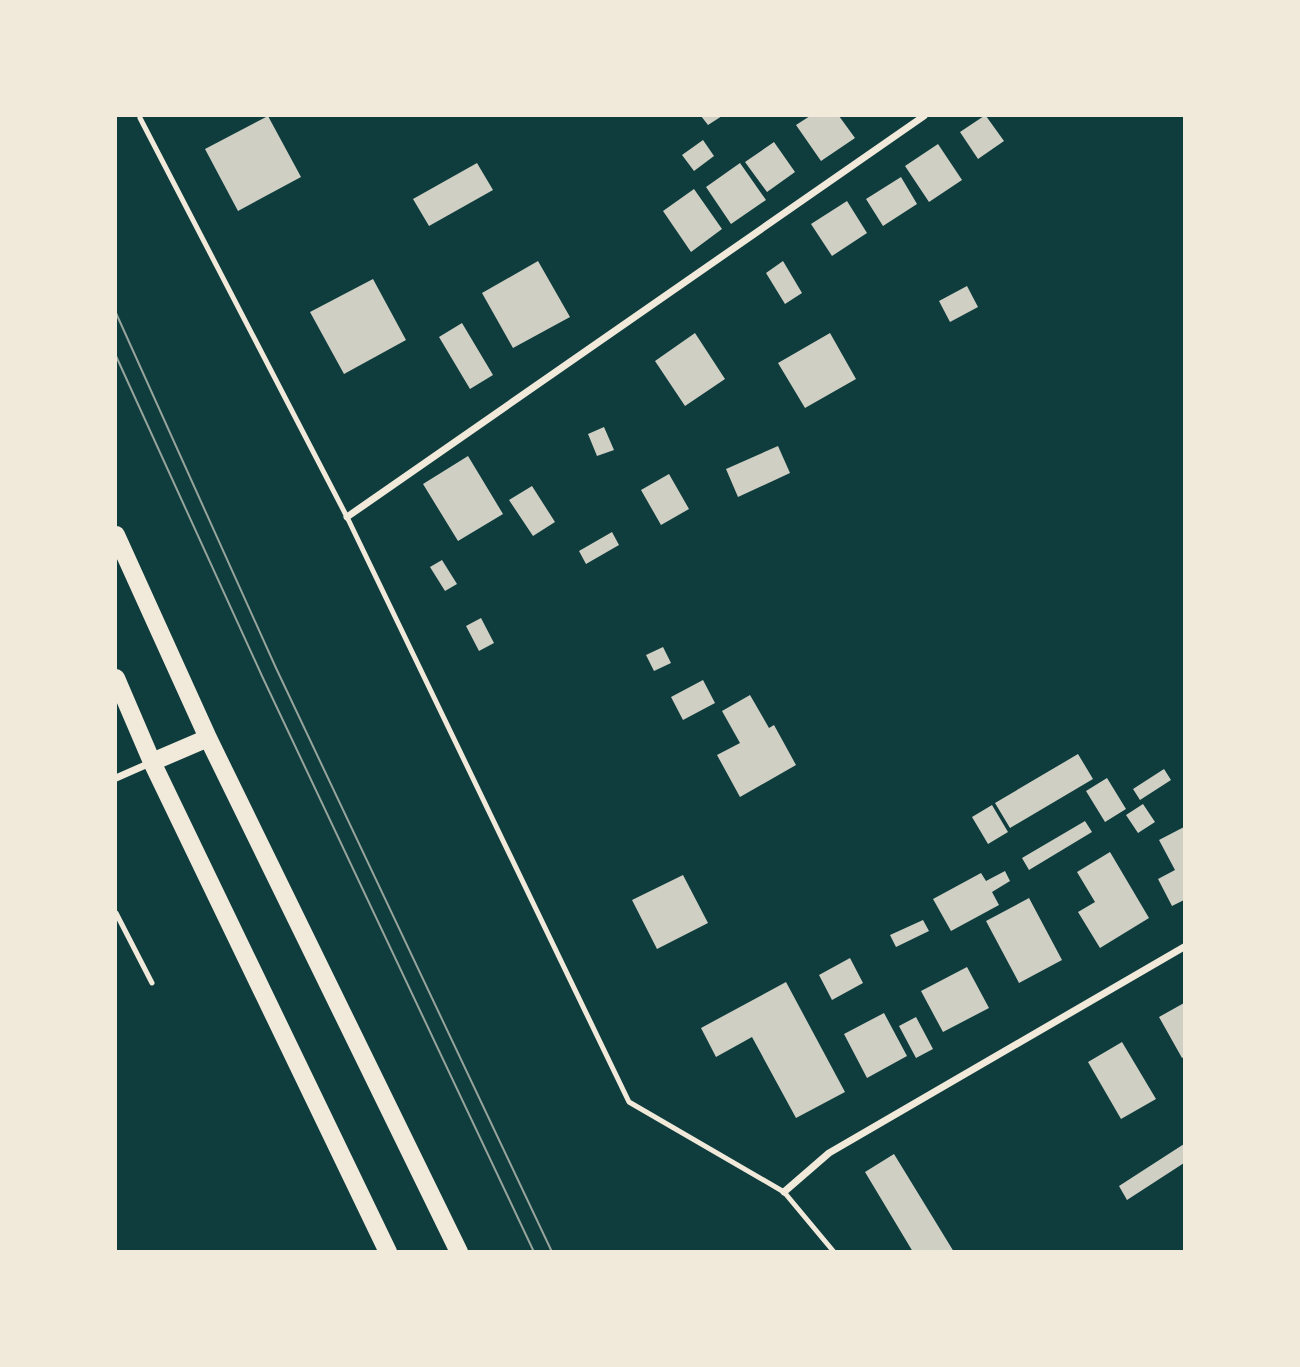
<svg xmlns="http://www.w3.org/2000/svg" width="1300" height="1367" font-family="'Open Sans',sans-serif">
  <rect width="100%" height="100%" fill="#0f3d3e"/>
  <path fill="#cfcfc3" d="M 268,116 L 301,177 L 238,211 L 205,149 Z
    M 701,116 L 722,116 L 708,125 Z
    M 810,116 L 839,116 L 855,138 L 821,161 L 796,125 Z
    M 984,116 L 986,116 L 1004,141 L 978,159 L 960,132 Z
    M 703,140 L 714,156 L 694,171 L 682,155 Z
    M 774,142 L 795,172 L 767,192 L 745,162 Z
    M 938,144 L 962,180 L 929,202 L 905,166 Z
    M 477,163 L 493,190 L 429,226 L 413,199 Z
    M 740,163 L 766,200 L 731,224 L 706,187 Z
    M 901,177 L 917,204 L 883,226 L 866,199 Z
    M 694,189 L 722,229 L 691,252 L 663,211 Z
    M 847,201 L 867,233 L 832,256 L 811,224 Z
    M 538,261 L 570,317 L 513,348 L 482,293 Z
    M 783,261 L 802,293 L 785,304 L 766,273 Z
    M 373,279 L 406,340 L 344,374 L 310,312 Z
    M 967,286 L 978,307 L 950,322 L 939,301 Z
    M 462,323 L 493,375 L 470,389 L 439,337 Z
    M 695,333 L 725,379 L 685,406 L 655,361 Z
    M 830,333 L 856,379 L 805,408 L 778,363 Z
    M 604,427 L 614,450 L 597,456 L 588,434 Z
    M 778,446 L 790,473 L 738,497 L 726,469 Z
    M 468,456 L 503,514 L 458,541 L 423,484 Z
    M 669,474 L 689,509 L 661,525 L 641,490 Z
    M 532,486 L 555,522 L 533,536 L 509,500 Z
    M 612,532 L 619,545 L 586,564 L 579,551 Z
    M 442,560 L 457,584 L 445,591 L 430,567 Z
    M 481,618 L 494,643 L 479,651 L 466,626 Z
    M 663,647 L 671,663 L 654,671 L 646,655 Z
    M 703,680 L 715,703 L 683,720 L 671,697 Z
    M 750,695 L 769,728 L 774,725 L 796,765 L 740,797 L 717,755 L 740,743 L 722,711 Z
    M 1078,754 L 1093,779 L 1010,828 L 995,803 Z
    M 1164,769 L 1171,780 L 1140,800 L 1133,789 Z
    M 1107,778 L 1126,809 L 1105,822 L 1086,791 Z
    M 1143,804 L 1155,822 L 1138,833 L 1126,815 Z
    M 992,805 L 1008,832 L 988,844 L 972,817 Z
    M 1085,821 L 1092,832 L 1029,870 L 1022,858 Z
    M 1184,827 L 1184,900 L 1172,906 L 1158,879 L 1175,870 L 1159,840 Z
    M 1110,852 L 1149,918 L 1100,948 L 1078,912 L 1095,902 L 1077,872 Z
    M 1005,871 L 1010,881 L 992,892 L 999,905 L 951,931 L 933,899 L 981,873 L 986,881 Z
    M 683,875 L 708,923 L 657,949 L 632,900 Z
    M 1029,898 L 1062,960 L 1019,983 L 986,921 Z
    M 923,920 L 929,931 L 896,947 L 890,935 Z
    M 850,958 L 863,983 L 832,1000 L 819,975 Z
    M 967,967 L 989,1008 L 943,1032 L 921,991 Z
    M 786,982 L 845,1092 L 796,1118 L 752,1037 L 716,1057 L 701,1028 Z
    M 1184,1003 L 1184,1057 L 1182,1058 L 1159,1017 Z
    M 884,1013 L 907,1056 L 867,1078 L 844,1034 Z
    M 916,1017 L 933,1049 L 916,1058 L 899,1026 Z
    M 1122,1042 L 1156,1099 L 1121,1119 L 1088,1062 Z
    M 1184,1144 L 1184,1163 L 1127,1200 L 1119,1186 Z
    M 894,1154 L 954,1252 L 913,1252 L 865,1172 Z"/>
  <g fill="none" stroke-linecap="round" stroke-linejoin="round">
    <path stroke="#f1e9da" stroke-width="5" d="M 140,118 L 347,517 L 629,1102 L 784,1192 L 834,1252
      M 116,913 L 152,983"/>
    <path stroke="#f1e9da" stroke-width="7" d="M 347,517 L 924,116
      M 116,778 L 150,763
      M 784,1192 L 829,1153 L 1184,947"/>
    <path stroke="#f1e9da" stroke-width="18" d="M 116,535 L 208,738 L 459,1252
      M 116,678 L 152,762 L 388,1252
      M 152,762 L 208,738"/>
    <path stroke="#97a49c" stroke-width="2" d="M 116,313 L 276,668 L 552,1252
      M 116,356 L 262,676 L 534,1252"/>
  </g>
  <rect width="1300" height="1367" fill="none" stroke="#f1e9da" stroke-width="234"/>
</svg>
